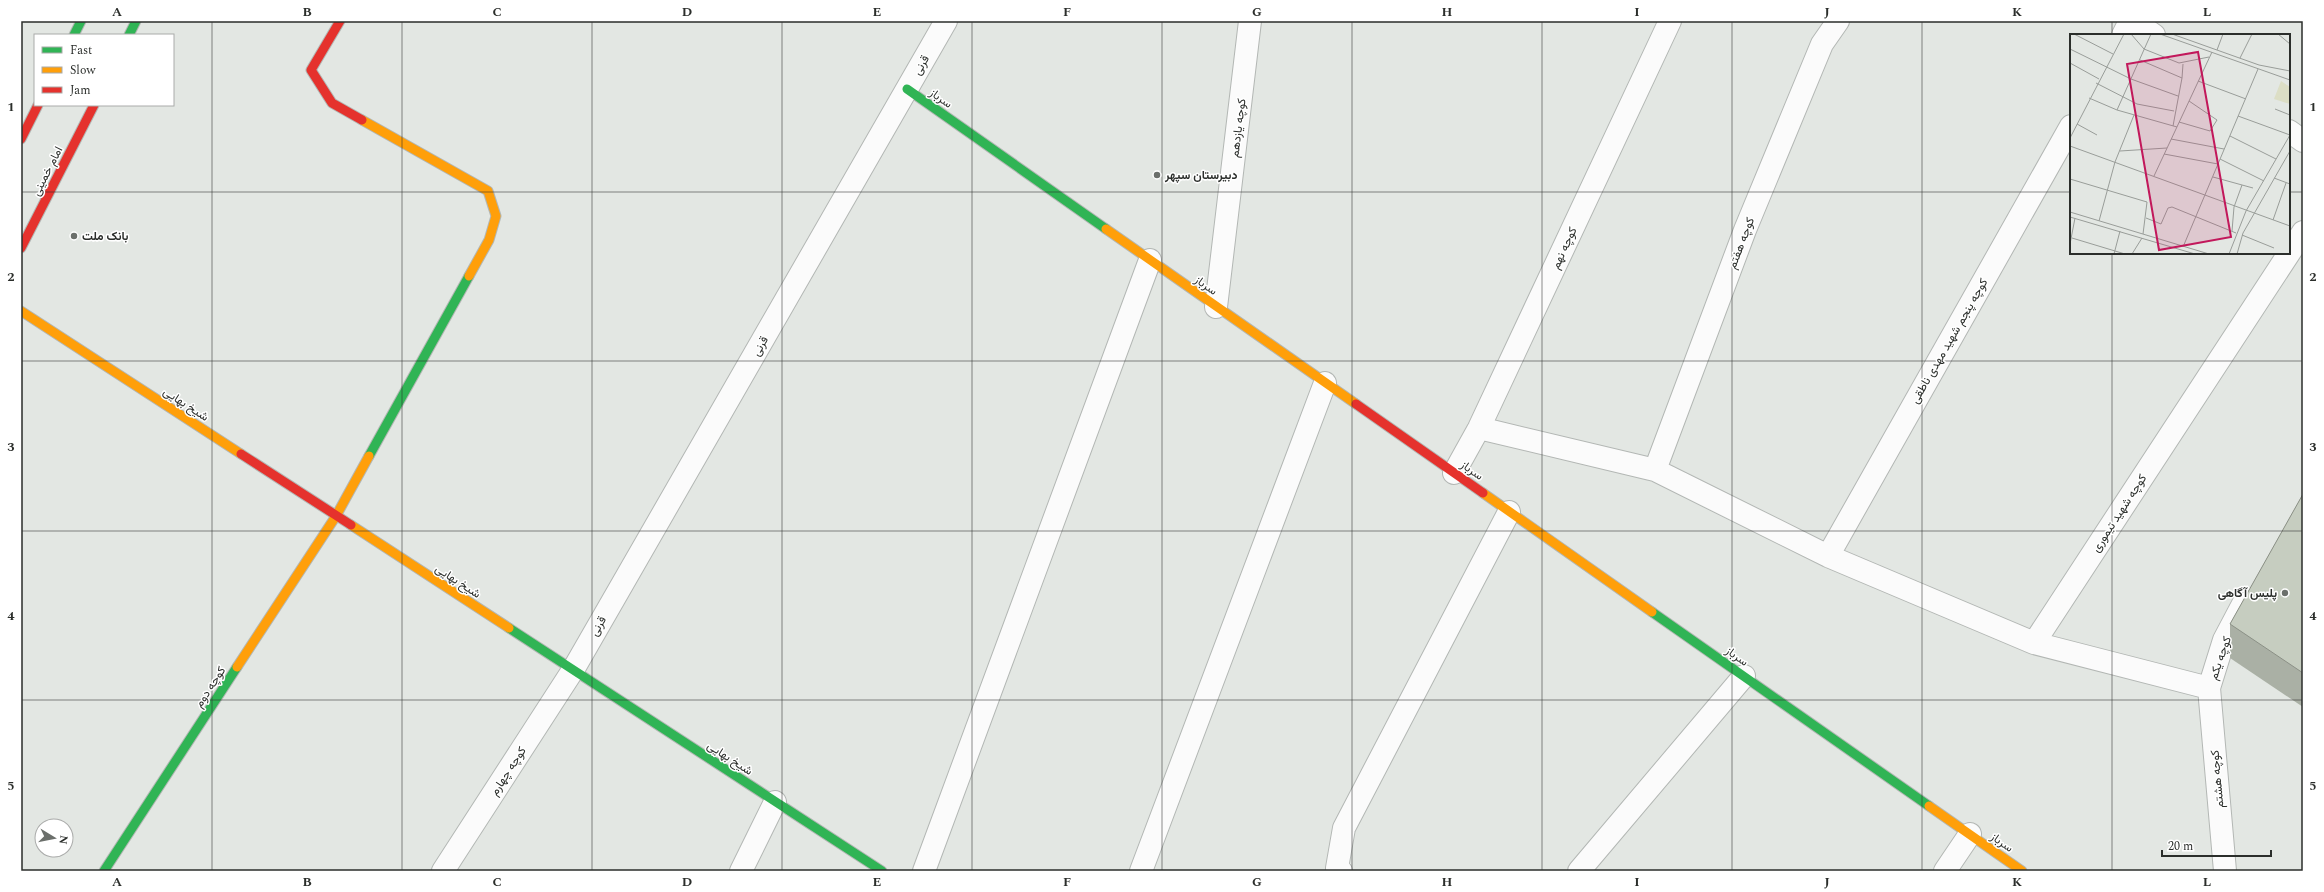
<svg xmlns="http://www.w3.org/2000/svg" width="2324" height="892" font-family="Spectral,Vazirmatn,serif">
  <rect width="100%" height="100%" fill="#e3e7e3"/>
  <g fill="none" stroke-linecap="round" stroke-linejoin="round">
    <defs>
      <path id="street" d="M 2134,21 L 2154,35
        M 2123,35 L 2130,21
        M 2289,131 L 2303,141
        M 1216,307 L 1250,21
        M 1479,428 L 1655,470 L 1828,556 L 2034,643
        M 1655,470 L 1745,230 L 1822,44 L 1838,21
        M 1454,473 L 1479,428 L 1670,21
        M 1828,556 L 2071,126
        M 2209,688 L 2034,643 L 2303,232
        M 443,871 L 573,670 L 946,21
        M 741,871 L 775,802
        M 924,871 L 1150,260
        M 1141,871 L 1325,383
        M 1341,871 L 1337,868 L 1344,828 L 1509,512
        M 1579,871 L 1744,676
        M 1945,871 L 1970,834
        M 2225,871 L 2209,688 L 2224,640 L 2243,604"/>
      <path id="fast" d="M 74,35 L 81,21
        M 129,35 L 136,21
        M 907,89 L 1106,229
        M 369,456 L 469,276
        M 1652,612 L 1929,806
        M 509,628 L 882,871
        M 104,871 L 237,667"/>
      <path id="slow" d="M 362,120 L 488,191 L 496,216 L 489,240 L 469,276
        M 1106,229 L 1356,404
        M 21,311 L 241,454
        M 1483,493 L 1652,612
        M 351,525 L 509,628
        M 237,667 L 336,516 L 369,456
        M 1929,806 L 2022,871"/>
      <path id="jam" d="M 340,21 L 311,70 L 332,103 L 362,120
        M 21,139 L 38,105
        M 21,248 L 94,105
        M 1356,404 L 1483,493
        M 241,454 L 351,525"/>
    </defs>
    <use href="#street" stroke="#b3b7b4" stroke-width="24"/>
    <use href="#fast" stroke="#b3b7b4" stroke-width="11"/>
    <use href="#slow" stroke="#b3b7b4" stroke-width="11"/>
    <use href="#jam" stroke="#b3b7b4" stroke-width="11"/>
    <use href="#street" stroke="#fbfbfb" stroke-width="22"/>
    <use href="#fast" stroke="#30b455" stroke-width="9"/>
    <use href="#slow" stroke="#ff9f0a" stroke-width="9"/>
    <use href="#jam" stroke="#e5322d" stroke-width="9"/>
  </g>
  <path fill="#aab0a5" d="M 2303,494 L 2303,707 L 2230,658 L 2230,624 Z"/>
  <path fill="#c6cdc0" stroke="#8b9086" d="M 2303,494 L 2303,673 L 2230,624 Z"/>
  <path fill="none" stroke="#2b2e2b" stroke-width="1" stroke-opacity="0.55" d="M 212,21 L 212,871M 402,21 L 402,871M 592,21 L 592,871M 782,21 L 782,871M 972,21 L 972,871M 1162,21 L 1162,871M 1352,21 L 1352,871M 1542,21 L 1542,871M 1732,21 L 1732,871M 1922,21 L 1922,871M 2112,21 L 2112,35M 21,192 L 2071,192M 2289,192 L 2303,192M 2112,253 L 2112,871M 21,361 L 2303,361M 21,531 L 2303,531M 21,700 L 2303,700"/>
  <g fill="#6b6f6b" stroke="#fff" stroke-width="1.5">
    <circle cx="1157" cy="175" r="4"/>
    <circle cx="74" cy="236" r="4"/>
    <circle cx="2285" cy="593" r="4"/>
  </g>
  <g text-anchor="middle" stroke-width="3" stroke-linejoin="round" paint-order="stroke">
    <g font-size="12" fill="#2b2e2b" stroke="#fff">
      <text transform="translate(921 65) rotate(-60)" y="4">قرنی</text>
      <text transform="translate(941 98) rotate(35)" y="4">سرباز</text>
      <text transform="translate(1238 128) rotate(-83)" y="4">کوچه یازدهم</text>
      <text transform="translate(47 171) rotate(-63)" y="4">امام خمینی</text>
      <text transform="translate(1741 243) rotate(-69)" y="4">کوچه هفتم</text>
      <text transform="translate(1564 248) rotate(-65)" y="4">کوچه نهم</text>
      <text transform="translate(1206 285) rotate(35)" y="4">سرباز</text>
      <text transform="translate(1949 341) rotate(-60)" y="4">کوچه پنجم شهید مهدی ناطقی</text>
      <text transform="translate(760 346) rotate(-60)" y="4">قرنی</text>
      <text transform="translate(186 404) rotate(33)" y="4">شیخ بهایی</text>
      <text transform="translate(1472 470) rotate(35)" y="4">سرباز</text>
      <text transform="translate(2119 513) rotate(-57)" y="4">کوچه شهید تیموری</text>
      <text transform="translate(458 581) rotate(33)" y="4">شیخ بهایی</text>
      <text transform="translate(598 626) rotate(-60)" y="4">قرنی</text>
      <text transform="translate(1737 656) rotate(35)" y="4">سرباز</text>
      <text transform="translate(2220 658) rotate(-71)" y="4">کوچه یکم</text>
      <text transform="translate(210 687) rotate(-57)" y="4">کوچه دوم</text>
      <text transform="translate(730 758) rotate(33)" y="4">شیخ بهایی</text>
      <text transform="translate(508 771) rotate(-57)" y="4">کوچه چهارم</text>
      <text transform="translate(2217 779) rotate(-95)" y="4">کوچه هشتم</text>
      <text transform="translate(2002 842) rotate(35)" y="4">سرباز</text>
    </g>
    <g font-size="12" font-weight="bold" fill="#2b2e2b" stroke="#fff" text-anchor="start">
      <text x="1165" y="179">دبیرستان سپهر</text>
      <text x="82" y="240">بانک ملت</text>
      <text x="2277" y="597" text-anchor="end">پلیس آگاهی</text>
    </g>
  </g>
  <g transform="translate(2070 34)">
    <rect width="220" height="220" fill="#e3e7e3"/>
    <path d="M 211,47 L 220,53 L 220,70 L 204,65 Z" fill="#dcdec5"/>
    <path fill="none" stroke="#999d99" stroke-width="1" d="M 4,0 L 43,20M 61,0 L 74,15 L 109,29 L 139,23M 90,0 L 220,46M 102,0 L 189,31 L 220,37M 208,0 L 220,10M 0,15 L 61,45 L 108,62M 147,16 L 153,0M 170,24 L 182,0M 70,26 L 112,44 L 113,30M 0,29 L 29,45M 128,47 L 176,65M 26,49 L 67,70 L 104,77M 19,64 L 47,76 L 107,93M 205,75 L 220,81M 47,76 L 81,0M 168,82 L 220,101M 109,88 L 140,97 L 147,86 L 119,67M 7,90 L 27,101M 103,92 L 112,44M 160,102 L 206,125M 0,104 L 54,0M 101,105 L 154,115M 0,112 L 220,192M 50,117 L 97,114M 94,120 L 148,130M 150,125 L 194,147M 84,142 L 142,18M 143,143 L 183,154M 204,144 L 220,150M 0,145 L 77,168 L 73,200M 0,178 L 139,220M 0,183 L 125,220M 76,184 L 91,190 L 98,174 L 102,173 L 166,199M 203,186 L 216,149M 29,187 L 45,128 L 64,81M 162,197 L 164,173 L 172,151M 172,201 L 204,214M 2,204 L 55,220M 0,210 L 5,184M 113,213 L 188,35M 44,220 L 50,197M 62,220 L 72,204M 159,220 L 176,177 L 220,101M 167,220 L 173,199 L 220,117"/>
    <path fill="#c2185b" fill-opacity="0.15" stroke="#c2185b" stroke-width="2" d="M 128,18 L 161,203 L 89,216 L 57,30 Z"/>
    <rect width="220" height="220" fill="none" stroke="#2b2e2b" stroke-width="2"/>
  </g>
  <rect width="2324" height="892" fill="none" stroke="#ffffff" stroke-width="44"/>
  <rect x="34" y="34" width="140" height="72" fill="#ffffff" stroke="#aaabaa"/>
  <rect x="42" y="47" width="20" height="6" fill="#30b455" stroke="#aaabaa"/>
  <text x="70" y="54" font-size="12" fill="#2b2e2b">Fast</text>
  <rect x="42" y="67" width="20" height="6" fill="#ff9f0a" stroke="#aaabaa"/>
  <text x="70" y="74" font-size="12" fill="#2b2e2b">Slow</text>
  <rect x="42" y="87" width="20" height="6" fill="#e5322d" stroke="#aaabaa"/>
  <text x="70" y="94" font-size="12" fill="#2b2e2b">Jam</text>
  <g transform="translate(54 838) rotate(100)"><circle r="19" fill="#ffffff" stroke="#aaabaa"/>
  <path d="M0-3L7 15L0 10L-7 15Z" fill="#6b6f6b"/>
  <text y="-6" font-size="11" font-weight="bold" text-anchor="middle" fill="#2b2e2b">N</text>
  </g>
  <path d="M2162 850v6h109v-6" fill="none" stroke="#2b2e2b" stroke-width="2"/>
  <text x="2168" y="850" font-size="12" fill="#2b2e2b" stroke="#ffffff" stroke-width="3" paint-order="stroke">20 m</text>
  <rect x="22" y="22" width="2280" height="848" fill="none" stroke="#2b2e2b" stroke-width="1.5"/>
  <g font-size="13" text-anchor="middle" font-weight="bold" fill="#2b2e2b">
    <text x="117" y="16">A</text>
    <text x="307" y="16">B</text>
    <text x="497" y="16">C</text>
    <text x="687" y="16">D</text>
    <text x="877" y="16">E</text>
    <text x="1067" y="16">F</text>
    <text x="1257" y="16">G</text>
    <text x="1447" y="16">H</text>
    <text x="1637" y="16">I</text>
    <text x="1827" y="16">J</text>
    <text x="2017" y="16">K</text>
    <text x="2207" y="16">L</text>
    <text x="11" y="111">1</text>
    <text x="2313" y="111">1</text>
    <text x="11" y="281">2</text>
    <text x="2313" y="281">2</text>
    <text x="11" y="451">3</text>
    <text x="2313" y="451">3</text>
    <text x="11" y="620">4</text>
    <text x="2313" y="620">4</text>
    <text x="11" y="790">5</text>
    <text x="2313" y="790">5</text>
    <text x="117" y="886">A</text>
    <text x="307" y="886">B</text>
    <text x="497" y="886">C</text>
    <text x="687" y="886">D</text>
    <text x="877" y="886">E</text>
    <text x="1067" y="886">F</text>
    <text x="1257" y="886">G</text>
    <text x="1447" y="886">H</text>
    <text x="1637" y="886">I</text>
    <text x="1827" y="886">J</text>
    <text x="2017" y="886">K</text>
    <text x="2207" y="886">L</text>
  </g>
</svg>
